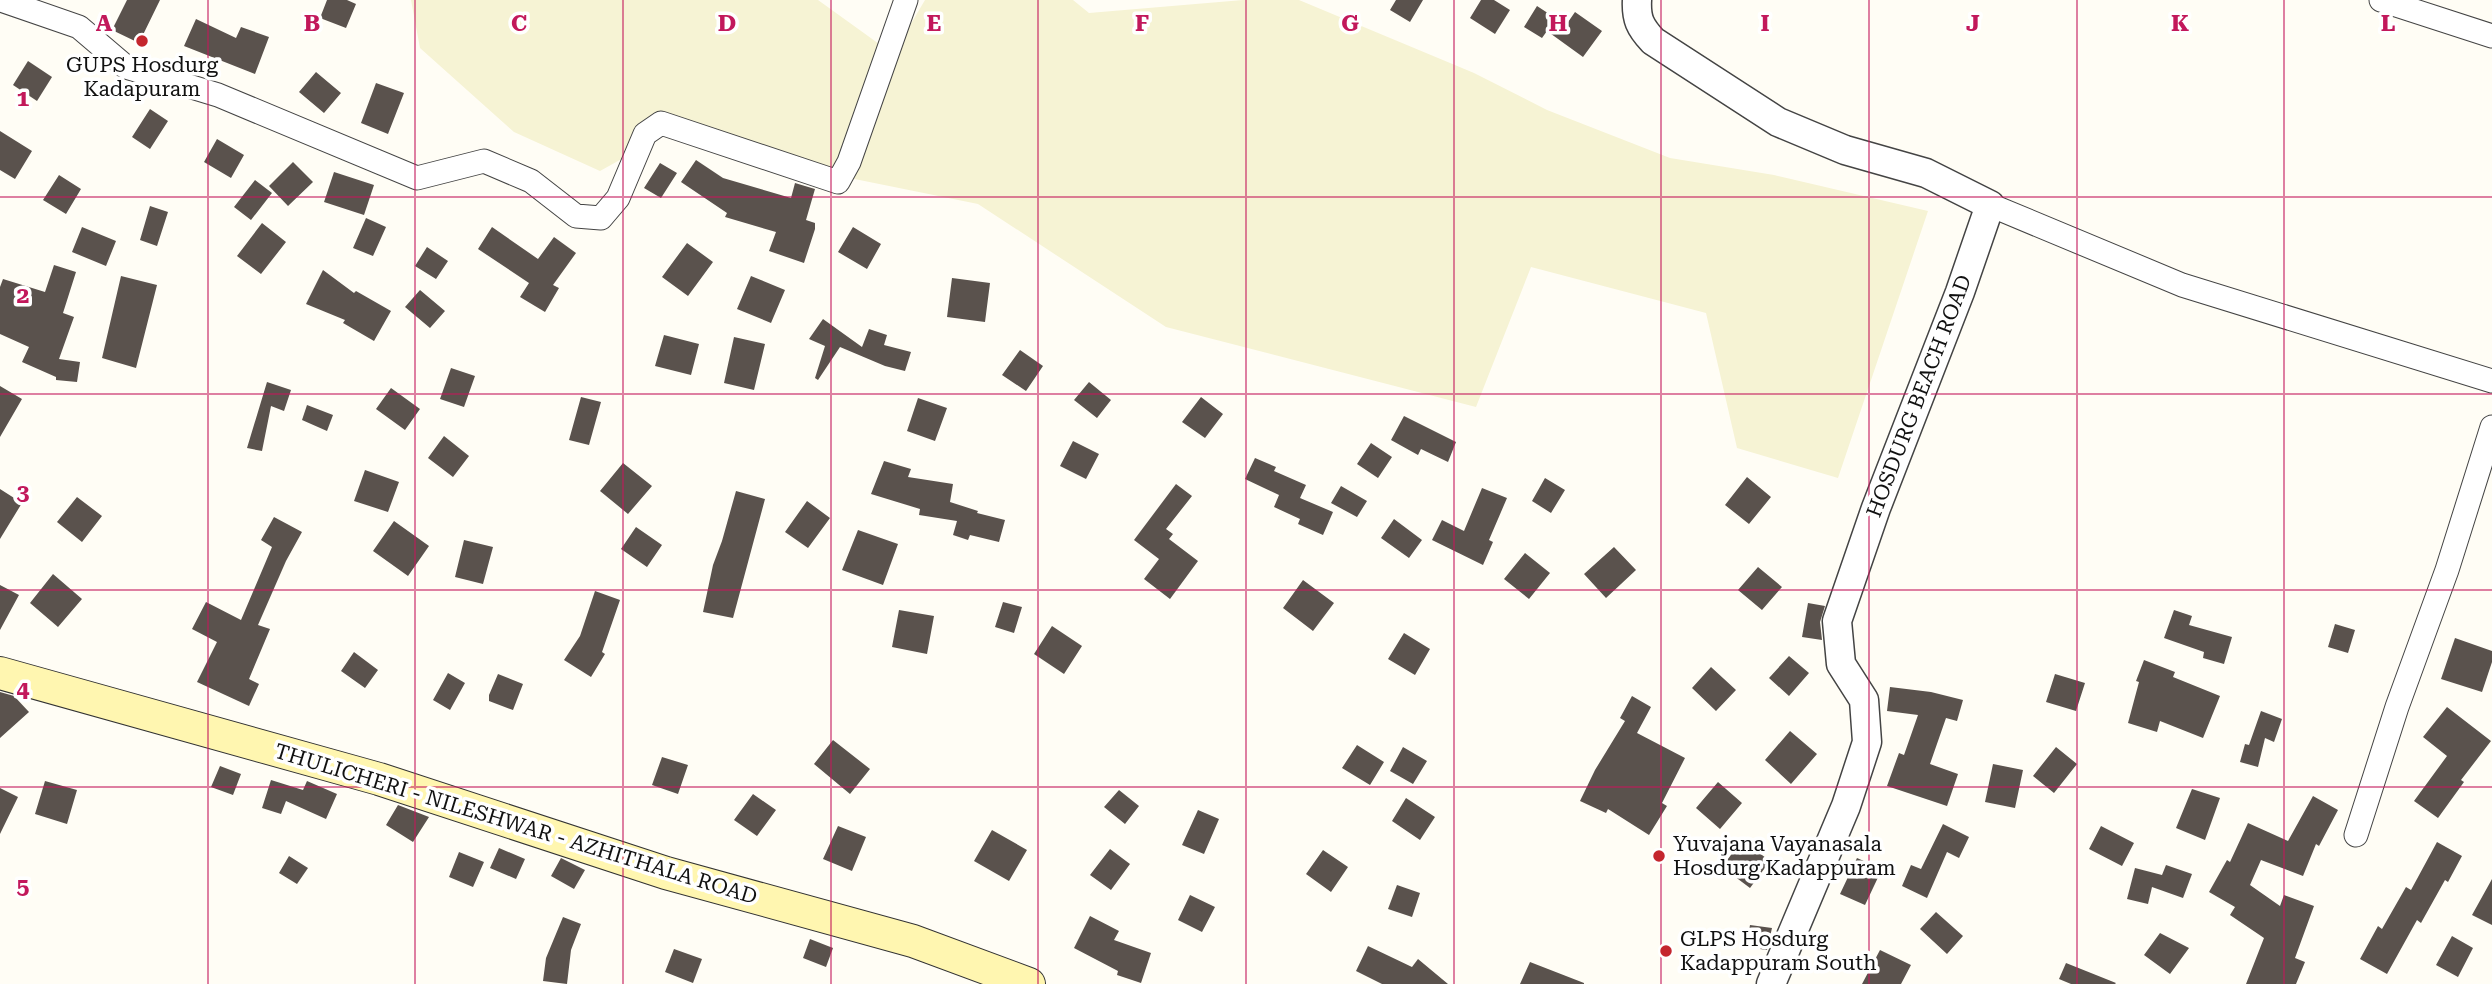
<svg xmlns="http://www.w3.org/2000/svg" width="2492" height="984" font-family="'Roboto Serif',serif">
  <rect width="100%" height="100%" fill="#fffdf5"/>
  <path fill="#f6f3d4" d="M 411,0 L 818,0 L 893,54 L 925,0 L 1073,0 L 1089,13 L 1243,0 L 1299,0 L 1474,73 L 1547,110 L 1670,158 L 1774,175 L 1928,211 L 1838,478 L 1737,448 L 1706,313 L 1531,267 L 1476,407 L 1166,327 L 978,204 L 820,172 L 681,126 L 600,171 L 514,132 L 420,48 Z"/>
  <path fill="#5a524d" d="M 127,0 L 160,0 L 139,43 L 112,30 Z
    M 327,0 L 347,0 L 356,4 L 346,28 L 320,18 Z
    M 1396,0 L 1423,0 L 1410,22 L 1390,10 Z
    M 1481,0 L 1494,0 L 1510,10 L 1495,34 L 1470,18 Z
    M 1537,6 L 1566,25 L 1575,12 L 1602,31 L 1583,57 L 1547,31 L 1542,38 L 1524,27 Z
    M 196,19 L 236,38 L 241,27 L 269,37 L 255,74 L 184,46 Z
    M 28,61 L 52,77 L 37,101 L 13,85 Z
    M 316,72 L 341,93 L 324,113 L 299,92 Z
    M 376,83 L 404,93 L 388,134 L 361,123 Z
    M 150,109 L 168,121 L 150,149 L 132,137 Z
    M 0,131 L 32,151 L 15,179 L 0,170 Z
    M 217,139 L 244,155 L 231,178 L 204,162 Z
    M 696,160 L 723,178 L 791,198 L 795,183 L 815,189 L 806,220 L 815,223 L 815,229 L 804,263 L 769,251 L 776,232 L 725,217 L 727,213 L 681,182 Z
    M 293,162 L 313,182 L 288,206 L 269,186 Z
    M 660,163 L 677,173 L 661,198 L 644,188 Z
    M 334,172 L 374,185 L 364,215 L 324,202 Z
    M 59,175 L 81,189 L 66,214 L 43,200 Z
    M 255,180 L 272,193 L 251,220 L 234,207 Z
    M 150,206 L 168,212 L 157,246 L 140,240 Z
    M 366,218 L 386,227 L 373,256 L 353,248 Z
    M 262,223 L 286,242 L 261,274 L 237,256 Z
    M 82,227 L 116,241 L 106,266 L 72,252 Z
    M 492,227 L 538,259 L 554,237 L 576,253 L 553,285 L 559,288 L 545,312 L 520,297 L 529,283 L 478,249 Z
    M 853,227 L 881,244 L 867,269 L 838,252 Z
    M 687,243 L 713,262 L 688,296 L 662,277 Z
    M 427,247 L 448,261 L 436,279 L 415,266 Z
    M 54,265 L 76,272 L 63,313 L 74,317 L 59,359 L 80,362 L 77,382 L 56,380 L 56,377 L 22,362 L 29,347 L 0,334 L 0,287 L 3,279 L 45,292 Z
    M 323,270 L 354,293 L 356,291 L 391,311 L 374,341 L 343,323 L 345,320 L 306,304 Z
    M 121,276 L 157,285 L 136,368 L 102,358 Z
    M 751,276 L 785,290 L 771,323 L 737,309 Z
    M 952,278 L 990,283 L 985,322 L 947,317 Z
    M 420,290 L 445,311 L 430,328 L 405,307 Z
    M 823,319 L 862,347 L 869,329 L 887,335 L 884,345 L 911,352 L 905,371 L 885,366 L 840,347 L 818,380 L 815,378 L 825,346 L 809,339 Z
    M 664,335 L 699,344 L 691,375 L 655,366 Z
    M 734,337 L 765,344 L 754,390 L 724,383 Z
    M 1020,350 L 1043,366 L 1026,391 L 1002,375 Z
    M 451,368 L 475,376 L 464,407 L 440,399 Z
    M 267,382 L 291,390 L 284,411 L 271,406 L 262,451 L 247,448 Z
    M 1089,382 L 1111,400 L 1097,418 L 1074,400 Z
    M 0,386 L 22,399 L 0,437 Z
    M 391,388 L 420,409 L 405,430 L 376,409 Z
    M 581,397 L 601,402 L 589,445 L 569,440 Z
    M 1201,397 L 1223,414 L 1205,438 L 1182,422 Z
    M 918,398 L 947,408 L 935,441 L 907,431 Z
    M 307,405 L 333,415 L 327,431 L 302,420 Z
    M 1404,416 L 1456,442 L 1448,462 L 1421,449 L 1418,455 L 1391,440 Z
    M 444,436 L 469,456 L 453,477 L 428,458 Z
    M 1073,441 L 1099,454 L 1086,479 L 1060,466 Z
    M 1371,443 L 1392,457 L 1378,478 L 1357,464 Z
    M 1255,458 L 1276,467 L 1274,471 L 1306,485 L 1300,498 L 1333,512 L 1323,535 L 1298,524 L 1300,519 L 1274,507 L 1279,495 L 1245,479 Z
    M 884,461 L 911,469 L 908,477 L 953,484 L 950,502 L 978,511 L 977,513 L 1005,520 L 999,542 L 970,535 L 968,540 L 953,535 L 957,521 L 919,515 L 920,509 L 871,494 Z
    M 623,463 L 652,486 L 628,514 L 600,491 Z
    M 365,470 L 399,482 L 388,512 L 354,501 Z
    M 1747,477 L 1771,497 L 1749,524 L 1725,505 Z
    M 1545,478 L 1565,490 L 1551,513 L 1532,501 Z
    M 1176,484 L 1192,496 L 1166,529 L 1173,534 L 1169,539 L 1198,561 L 1170,599 L 1144,579 L 1159,559 L 1134,540 Z
    M 1341,486 L 1367,501 L 1357,517 L 1331,503 Z
    M 1482,488 L 1507,498 L 1489,540 L 1493,542 L 1483,565 L 1432,540 L 1442,520 L 1464,531 Z
    M 0,489 L 22,503 L 0,539 Z
    M 736,491 L 765,499 L 733,618 L 703,612 L 713,565 L 722,541 Z
    M 77,497 L 102,516 L 82,542 L 57,522 Z
    M 807,501 L 830,518 L 808,548 L 785,532 Z
    M 274,517 L 302,532 L 286,561 L 258,625 L 270,629 L 249,679 L 259,684 L 249,706 L 197,682 L 217,642 L 192,629 L 206,602 L 241,620 L 272,547 L 261,540 Z
    M 1394,519 L 1422,540 L 1409,558 L 1381,538 Z
    M 394,521 L 429,546 L 408,576 L 373,551 Z
    M 636,527 L 662,545 L 647,567 L 621,549 Z
    M 858,530 L 898,544 L 883,585 L 842,570 Z
    M 464,540 L 493,547 L 483,584 L 455,577 Z
    M 1614,547 L 1636,570 L 1606,598 L 1584,574 Z
    M 1525,553 L 1550,573 L 1529,599 L 1504,579 Z
    M 1758,567 L 1782,587 L 1762,610 L 1738,590 Z
    M 53,574 L 82,599 L 58,627 L 30,603 Z
    M 1303,580 L 1334,603 L 1313,631 L 1283,608 Z
    M 0,585 L 19,595 L 0,630 Z
    M 595,591 L 620,600 L 602,652 L 605,654 L 591,677 L 564,660 L 580,636 Z
    M 1003,602 L 1022,607 L 1014,633 L 995,627 Z
    M 1808,603 L 1825,606 L 1820,622 L 1822,640 L 1802,637 Z
    M 899,610 L 934,616 L 927,654 L 892,647 Z
    M 2174,610 L 2192,616 L 2189,625 L 2232,637 L 2224,664 L 2203,658 L 2204,652 L 2164,638 Z
    M 2335,624 L 2355,630 L 2348,653 L 2328,647 Z
    M 1052,626 L 1082,646 L 1064,674 L 1034,654 Z
    M 1404,633 L 1430,649 L 1415,675 L 1388,659 Z
    M 2455,638 L 2492,651 L 2492,662 L 2482,692 L 2441,679 Z
    M 354,652 L 378,670 L 365,688 L 341,671 Z
    M 1789,656 L 1809,673 L 1789,696 L 1769,678 Z
    M 2144,660 L 2175,672 L 2173,677 L 2220,696 L 2203,738 L 2160,721 L 2157,732 L 2128,723 L 2139,682 L 2136,681 Z
    M 1711,667 L 1736,690 L 1716,711 L 1692,688 Z
    M 448,673 L 465,683 L 450,710 L 433,700 Z
    M 498,674 L 523,684 L 513,710 L 489,701 L 489,695 Z
    M 2055,674 L 2085,683 L 2076,711 L 2046,702 Z
    M 1890,687 L 1931,692 L 1963,700 L 1957,721 L 1946,718 L 1930,764 L 1958,774 L 1947,806 L 1887,786 L 1899,753 L 1904,755 L 1918,715 L 1887,711 Z
    M 0,692 L 14,696 L 29,712 L 0,738 Z
    M 1632,696 L 1651,707 L 1637,733 L 1685,758 L 1662,803 L 1667,806 L 1649,835 L 1608,809 L 1606,813 L 1580,801 L 1595,770 L 1625,721 L 1620,718 Z
    M 2447,707 L 2491,741 L 2461,780 L 2464,782 L 2438,818 L 2414,801 L 2447,756 L 2423,737 Z
    M 2261,711 L 2282,719 L 2274,742 L 2265,738 L 2258,767 L 2240,762 L 2245,744 L 2249,745 Z
    M 1790,731 L 1817,754 L 1791,784 L 1765,760 Z
    M 833,740 L 870,769 L 850,794 L 814,764 Z
    M 1357,745 L 1384,762 L 1370,785 L 1342,768 Z
    M 1403,747 L 1427,761 L 1413,784 L 1390,771 Z
    M 2056,747 L 2077,764 L 2054,793 L 2033,776 Z
    M 662,757 L 688,765 L 678,794 L 652,785 Z
    M 1993,764 L 2023,770 L 2015,808 L 1985,802 Z
    M 220,766 L 241,774 L 233,795 L 211,787 Z
    M 271,780 L 303,790 L 307,781 L 337,794 L 326,819 L 286,801 L 281,814 L 262,808 Z
    M 45,781 L 77,790 L 67,824 L 35,814 Z
    M 1718,782 L 1742,803 L 1720,829 L 1696,808 Z
    M 0,788 L 18,797 L 0,834 Z
    M 2192,789 L 2220,798 L 2205,840 L 2176,828 Z
    M 1119,790 L 1139,806 L 1125,824 L 1104,807 Z
    M 753,794 L 776,810 L 757,836 L 734,820 Z
    M 2313,796 L 2338,810 L 2319,846 L 2316,844 L 2303,876 L 2261,860 L 2250,885 L 2280,906 L 2284,895 L 2314,906 L 2295,958 L 2305,962 L 2296,984 L 2246,984 L 2264,938 L 2230,915 L 2235,907 L 2209,892 L 2227,860 L 2230,862 L 2248,823 L 2288,841 Z
    M 1406,798 L 1435,817 L 1420,840 L 1392,821 Z
    M 398,805 L 429,817 L 413,842 L 386,825 Z
    M 1198,810 L 1219,819 L 1204,854 L 1182,845 Z
    M 1943,824 L 1969,837 L 1959,858 L 1947,852 L 1927,898 L 1902,886 L 1911,865 L 1921,869 Z
    M 838,826 L 866,837 L 852,871 L 823,859 Z
    M 2101,826 L 2134,843 L 2122,866 L 2089,849 Z
    M 992,830 L 1027,850 L 1009,881 L 974,861 Z
    M 1742,840 L 1770,861 L 1750,888 L 1722,867 Z
    M 2437,842 L 2462,856 L 2448,882 L 2445,880 L 2421,923 L 2417,920 L 2387,974 L 2360,959 L 2378,926 L 2382,929 L 2406,887 L 2411,890 Z
    M 499,848 L 525,859 L 516,879 L 490,868 Z
    M 1110,849 L 1130,864 L 1111,890 L 1090,875 Z
    M 1323,850 L 1348,867 L 1331,892 L 1306,874 Z
    M 459,852 L 484,862 L 473,887 L 449,877 Z
    M 289,856 L 308,868 L 297,884 L 279,873 Z
    M 561,858 L 585,870 L 574,889 L 551,876 Z
    M 1857,858 L 1882,869 L 1865,905 L 1840,894 Z
    M 2166,865 L 2192,874 L 2183,898 L 2152,887 L 2148,904 L 2127,899 L 2135,868 L 2162,875 Z
    M 2492,879 L 2492,925 L 2472,915 Z
    M 1397,885 L 1420,893 L 1412,917 L 1388,909 Z
    M 1190,895 L 1215,907 L 1202,932 L 1178,920 Z
    M 1936,912 L 1963,936 L 1947,954 L 1920,929 Z
    M 1090,916 L 1119,931 L 1114,940 L 1151,953 L 1141,983 L 1117,975 L 1118,971 L 1074,948 Z
    M 563,917 L 581,924 L 571,950 L 567,984 L 543,981 L 546,958 Z
    M 1750,925 L 1772,928 L 1767,950 L 1746,947 Z
    M 2160,933 L 2189,948 L 2170,974 L 2144,955 Z
    M 2452,936 L 2473,948 L 2458,977 L 2436,965 Z
    M 810,939 L 833,948 L 826,967 L 803,958 Z
    M 1368,946 L 1412,967 L 1418,959 L 1448,984 L 1382,984 L 1356,971 Z
    M 674,949 L 702,959 L 693,983 L 665,972 Z
    M 1880,950 L 1911,965 L 1901,984 L 1862,984 Z
    M 1530,962 L 1584,983 L 1584,984 L 1520,984 Z
    M 2066,963 L 2116,983 L 2115,984 L 2071,984 L 2059,979 Z"/>
  <g fill="none" stroke-linecap="round" stroke-linejoin="round">
    <defs>
      <path id="minor" d="M 1,0 L 79,27 L 126,67 L 218,95 L 417,178 L 484,161 L 531,181 L 576,216 L 601,218 L 618,198 L 645,134 L 661,123 L 838,182 L 849,162 L 906,0
        M 2381,0 L 2492,36
        M 1990,205 L 2182,285 L 2492,381
        M 2356,835 L 2397,707 L 2447,570 L 2492,427"/>
      <path id="tertiary" d="M 1637,0 C 1636,19 1640,27 1653,41 L 1778,122 L 1845,150 L 1926,173 L 1990,205 L 1960,292 L 1876,508 L 1837,621 L 1841,664 L 1864,700 L 1867,742 L 1846,806 L 1771,984"/>
      <path id="secondary" d="M 0,673 L 379,779 L 666,873 L 913,941 L 1029,984"/>
    </defs>
    <use href="#minor" stroke="#444" stroke-width="25"/>
    <use href="#tertiary" stroke="#444" stroke-width="31"/>
    <use href="#secondary" stroke="#333" stroke-width="34"/>
    <use href="#minor" stroke="#fff" stroke-width="23"/>
    <use href="#tertiary" stroke="#fff" stroke-width="28"/>
    <use href="#secondary" stroke="#fff6b0" stroke-width="32"/>
  </g>
  <path fill="none" stroke="#c2185b" stroke-width="2" stroke-opacity="0.55" d="M 208,0 L 208,984M 415,0 L 415,984M 623,0 L 623,984M 831,0 L 831,984M 1038,0 L 1038,984M 1246,0 L 1246,984M 1454,0 L 1454,984M 1661,0 L 1661,984M 1869,0 L 1869,984M 2077,0 L 2077,984M 2284,0 L 2284,984M 0,197 L 2492,197M 0,394 L 2492,394M 0,590 L 2492,590M 0,787 L 2492,787"/>
  <g fill="#c4262e" stroke="#fff" stroke-width="2.5">
    <circle cx="142" cy="41" r="7"/>
    <circle cx="1659" cy="856" r="7"/>
    <circle cx="1666" cy="951" r="7"/>
  </g>
  <g text-anchor="middle" stroke-width="7" stroke-linejoin="round" paint-order="stroke">
    <g font-size="21" fill="#111" stroke="#fff" text-anchor="start">
      <text x="142" y="72" text-anchor="middle">GUPS Hosdurg<tspan x="142" dy="24">Kadapuram</tspan></text>
      <text x="1673" y="851">Yuvajana Vayanasala<tspan x="1673" dy="24">Hosdurg Kadappuram</tspan></text>
      <text x="1680" y="946">GLPS Hosdurg<tspan x="1680" dy="24">Kadappuram South</tspan></text>
    </g>
    <g font-size="21" fill="#111" stroke="#fff">
      <text transform="translate(1919 396) rotate(-69)" y="7">HOSDURG BEACH ROAD</text>
      <text transform="translate(516 824) rotate(17)" y="7">THULICHERI - NILESHWAR - AZHITHALA ROAD</text>
    </g>
  </g>
  <g font-size="23" text-anchor="middle" font-weight="bold" fill="#c2185b" stroke="#fff" stroke-width="7" stroke-linejoin="round" paint-order="stroke">
    <text x="104" y="31">A</text>
    <text x="312" y="31">B</text>
    <text x="519" y="31">C</text>
    <text x="727" y="31">D</text>
    <text x="934" y="31">E</text>
    <text x="1142" y="31">F</text>
    <text x="1350" y="31">G</text>
    <text x="1558" y="31">H</text>
    <text x="1765" y="31">I</text>
    <text x="1973" y="31">J</text>
    <text x="2180" y="31">K</text>
    <text x="2388" y="31">L</text>
    <text x="23" y="106">1</text>
    <text x="23" y="303">2</text>
    <text x="23" y="500">3</text>
    <text x="23" y="697">4</text>
    <text x="23" y="894">5</text>
  </g>
</svg>
